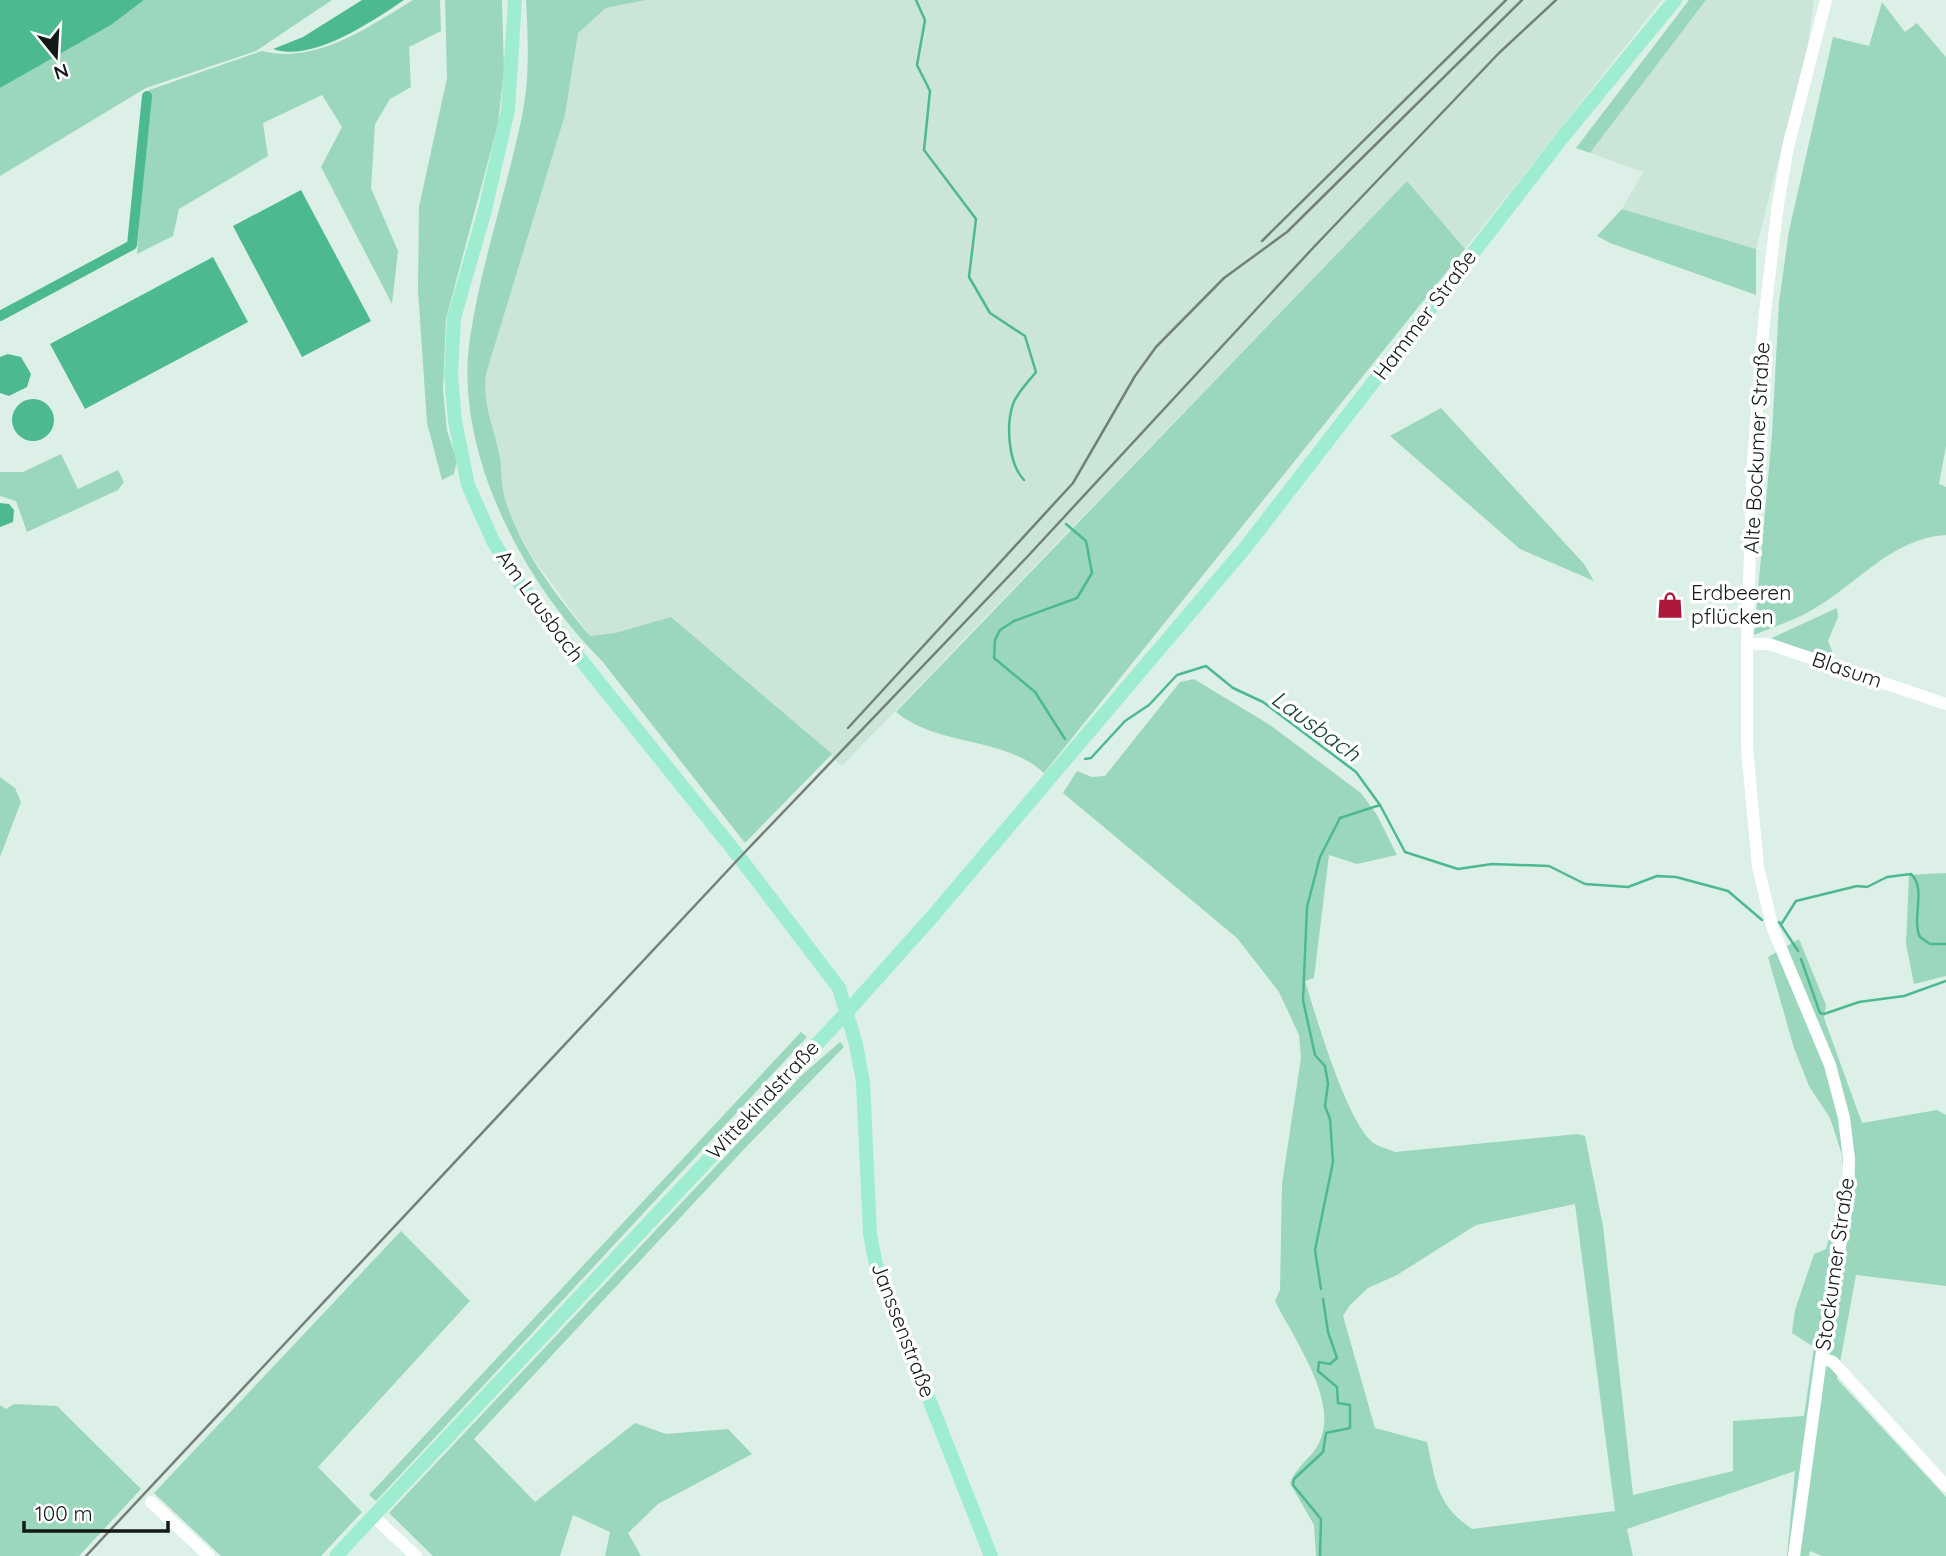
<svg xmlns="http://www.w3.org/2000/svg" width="1946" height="1556" font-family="Quicksand,sans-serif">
  <rect width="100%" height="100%" fill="#ddf0e7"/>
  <path fill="#cbe6d9" d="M 646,0 L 1662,0 L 1465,249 L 1407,181 L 842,766 L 671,617 L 615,633 L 590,636 L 533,558 L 514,525 L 503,492 L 500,457 L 486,413 L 486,374 L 565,115 L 578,32 L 606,8 Z
    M 1706,0 L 1814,0 L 1807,50 L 1756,249 L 1622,209 L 1643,172 L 1590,153 Z"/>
  <path fill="#9bd7bd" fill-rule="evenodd" d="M 144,0 L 332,0 L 256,51 L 146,88 L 0,176 L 0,88 L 111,25 Z
    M 413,0 L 440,0 L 441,31 L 409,47 L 411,87 L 390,99 L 375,124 L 371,188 L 398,251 L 392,304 L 321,167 L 342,127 L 322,95 L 263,123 L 268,156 L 179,209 L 173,236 L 137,254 L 149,90 L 262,51 C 316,65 370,26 413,0 Z
    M 445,0 L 502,0 L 504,69 L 498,124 L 446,319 L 443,389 L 447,431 L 457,460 L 454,474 L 442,480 L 427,423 L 418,290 L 419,207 L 447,78 Z
    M 526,0 L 646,0 L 606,8 L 578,33 L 565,115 L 486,374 C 483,410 494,425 500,458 C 502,470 501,483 504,495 C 518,547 556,595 590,636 L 615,633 L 671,617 L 832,754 L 745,843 L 602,661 C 524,583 453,452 470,338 C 481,263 507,190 522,116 C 530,78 528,38 526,0 Z
    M 1689,0 L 1706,0 L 1590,153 L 1576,148 Z
    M 1882,2 L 1905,32 L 1917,23 L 1946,57 L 1946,446 L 1939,484 L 1946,487 L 1946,535 C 1891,538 1856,586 1810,611 C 1793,621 1773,627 1754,635 L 1772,434 L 1779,302 L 1789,231 L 1833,37 L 1869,46 Z
    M 1407,181 L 1465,249 L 1044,773 C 1004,736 938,747 896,712 Z
    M 1622,209 L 1756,249 L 1756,295 L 1610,243 L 1597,236 Z
    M 1441,408 L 1584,564 L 1594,581 L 1520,549 L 1390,436 Z
    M 61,454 L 78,489 L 118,470 L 124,482 L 118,490 L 27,532 L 16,501 L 0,496 L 0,472 L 23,472 Z
    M 1837,608 L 1838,617 L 1828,641 L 1838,666 L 1763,642 Z
    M 1194,679 L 1270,725 L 1361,793 L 1377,815 L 1397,855 L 1357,864 L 1329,855 L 1314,978 L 1305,981 C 1317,1019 1344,1114 1371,1141 C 1376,1146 1388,1149 1395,1152 L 1577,1134 L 1585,1136 L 1603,1226 L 1633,1495 L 1733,1471 L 1733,1421 L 1804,1416 L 1814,1347 L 1792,1333 L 1795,1310 L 1814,1254 L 1826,1249 L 1844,1182 L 1842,1155 L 1830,1118 L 1809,1086 L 1794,1048 L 1768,957 L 1799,939 L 1826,1005 L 1824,1018 L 1862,1123 L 1937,1110 L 1946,1115 L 1946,1286 L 1856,1275 L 1837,1379 L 1946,1497 L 1946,1556 L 1822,1556 L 1810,1551 L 1809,1556 L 1787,1556 L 1795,1471 L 1627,1529 L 1633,1556 L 1316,1556 L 1314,1525 L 1290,1483 C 1297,1465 1315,1456 1321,1438 C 1337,1398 1292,1336 1275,1301 L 1280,1290 L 1282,1184 L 1301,1058 L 1299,1035 L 1279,992 L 1237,938 L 1063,793 L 1077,771 L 1092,777 L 1105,776 L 1180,682 ZM 1575,1204 L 1615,1511 L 1472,1529 C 1436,1504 1436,1482 1427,1442 L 1375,1428 L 1343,1316 L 1350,1305 L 1368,1288 L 1397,1275 L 1476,1225 Z
    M 0,777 L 15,788 L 21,802 L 0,857 Z
    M 1946,873 L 1946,976 L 1914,984 L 1906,944 L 1909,875 Z
    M 801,1032 L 807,1037 L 376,1501 L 369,1495 Z
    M 840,1042 L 844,1047 L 747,1146 L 474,1439 L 535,1502 L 635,1423 L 666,1434 L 728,1429 L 752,1454 L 658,1504 L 628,1533 L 641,1556 L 605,1556 L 610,1532 L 573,1515 L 560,1556 L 433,1556 L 389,1513 L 802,1075 Z
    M 401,1231 L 470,1301 L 318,1467 L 362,1512 L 321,1556 L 221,1556 L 154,1493 Z
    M 14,1404 L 57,1406 L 141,1489 L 79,1556 L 0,1556 L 0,1405 L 6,1409 Z"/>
  <path fill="#4db990" d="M 0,0 L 144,0 L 111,25 L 0,88 Z
    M 362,0 L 404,0 C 373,21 312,63 273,49 L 303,37 Z
    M 301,190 L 371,321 L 302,357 L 233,226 Z
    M 213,257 L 248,322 L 85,409 L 50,344 Z
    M 8,354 L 21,357 L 31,374 L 27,387 L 9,396 L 0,393 L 0,357 Z
    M12 420a21 21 0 1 1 42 0a21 21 0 1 1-42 0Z
    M 0,503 L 9,504 L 14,510 L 13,522 L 0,527 Z"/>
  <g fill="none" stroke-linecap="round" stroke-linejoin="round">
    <path stroke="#4db990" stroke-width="2.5" d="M 916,0 L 925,20 L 917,65 L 930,91 L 924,150 L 976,219 L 969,277 L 990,313 L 1025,336 L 1036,372 C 1029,381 1017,393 1013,404 C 1006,425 1008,463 1024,480
      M 1065,739 L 1035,692 L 994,658 L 995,640 L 1000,630 L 1014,621 L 1077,598 L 1092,573 L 1086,541 L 1066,524
      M 1085,759 L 1091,758 L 1125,721 L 1149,705 L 1177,675 L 1206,666 L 1233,688 L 1263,702 L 1356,772 L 1380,805 L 1405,852 L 1458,869 L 1492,864 L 1549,866 L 1585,884 L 1628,887 L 1657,876 L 1676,877 L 1728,891 L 1762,920
      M 1779,922 L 1798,951
      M 1782,923 L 1796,901 L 1857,886 L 1867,887 L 1887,877 L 1911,874 C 1927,888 1911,919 1920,937 L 1930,944 L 1946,944
      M 1801,959 L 1820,1013 L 1824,1014 L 1859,1002 L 1904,996 L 1946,981
      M 1321,1289 L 1315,1250 L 1333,1162 L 1330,1119 L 1325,1106 L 1328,1084 L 1325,1066 L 1315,1055 L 1303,1000 L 1307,907 L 1320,857 L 1340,818 L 1380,805
      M 1320,1556 L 1321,1519 L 1293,1485 L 1294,1479 L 1323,1452 L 1326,1433 L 1350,1428 L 1350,1405 L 1338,1403 L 1337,1387 L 1318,1371 L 1319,1362 L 1330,1364 L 1337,1358 L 1328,1332 L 1323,1299"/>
    <path stroke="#4db990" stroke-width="10" d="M 0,316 L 132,245 L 147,96"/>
    <path stroke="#fff" stroke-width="12" d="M 1747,644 L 1769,644 L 1946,704
      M 1821,1358 L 1833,1362 L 1946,1486
      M 151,1502 L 209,1556
      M 373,1516 L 416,1556
      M 1794,1556 L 1821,1358 L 1848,1200 L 1849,1159 L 1844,1118 L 1830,1065 L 1773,929 L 1758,867 L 1747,749 L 1747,644 L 1753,461 L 1764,321 L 1778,204 L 1788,147 L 1826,0"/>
    <path stroke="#9fedd0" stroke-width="14" d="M 515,0 L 508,110 L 485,210 L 454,318 L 451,375 L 455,421 L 468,485 L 493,541 L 520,584 L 740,858 L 839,988 L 856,1044 L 863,1082 L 870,1234 L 876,1265 L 991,1556
      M 336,1556 L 847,1012 L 932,917 L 1245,548 L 1562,138 L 1675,0"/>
    <path stroke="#74807b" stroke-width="2.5" d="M 1262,241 L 1506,0
      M 848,728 L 1073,483 L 1135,376 L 1156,347 L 1224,278 L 1287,232 L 1522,0
      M 86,1556 L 745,852 L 1028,556 L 1312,249 L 1499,53 L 1556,0"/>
  </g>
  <defs>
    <symbol id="shop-bare" viewBox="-9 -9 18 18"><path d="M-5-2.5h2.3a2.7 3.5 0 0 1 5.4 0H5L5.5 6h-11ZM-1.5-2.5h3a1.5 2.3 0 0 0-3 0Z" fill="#ad183b" stroke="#fff" stroke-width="2.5" paint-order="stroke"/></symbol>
  </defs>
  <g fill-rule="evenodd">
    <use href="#shop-bare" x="1651" y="586" width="38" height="38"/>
  </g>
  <g text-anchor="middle" stroke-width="7" stroke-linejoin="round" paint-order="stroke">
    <g font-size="21" fill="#141a17" stroke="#fff">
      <text transform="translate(1425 315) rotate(-53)" y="7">Hammer Straße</text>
      <text transform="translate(1757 448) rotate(-87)" y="7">Alte Bockumer Straße</text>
      <text transform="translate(540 606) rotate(54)" y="7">Am Lausbach</text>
      <text transform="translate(1847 670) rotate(19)" y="7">Blasum</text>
      <text transform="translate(763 1100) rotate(-47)" y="7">Wittekindstraße</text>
      <text transform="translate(1835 1264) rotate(-82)" y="7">Stockumer Straße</text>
      <text transform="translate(903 1330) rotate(69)" y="7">Janssenstraße</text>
    </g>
    <g font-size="21" fill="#141a17" stroke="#fff" text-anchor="start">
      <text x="1691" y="600">Erdbeeren<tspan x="1691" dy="24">pflücken</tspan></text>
    </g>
    <g font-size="23" font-style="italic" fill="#184635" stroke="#fff">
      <text transform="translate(1316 726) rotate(36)" y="8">Lausbach</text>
    </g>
  </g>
  <g transform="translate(56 56) rotate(162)" stroke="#ffffff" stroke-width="5" paint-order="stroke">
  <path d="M0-5L12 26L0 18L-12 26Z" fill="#141a17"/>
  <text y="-10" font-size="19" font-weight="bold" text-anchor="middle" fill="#141a17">N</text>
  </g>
  <path d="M24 1521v10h144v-10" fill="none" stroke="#141a17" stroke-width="3.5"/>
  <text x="35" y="1521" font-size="21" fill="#141a17" stroke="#ffffff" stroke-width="5" paint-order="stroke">100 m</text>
</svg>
